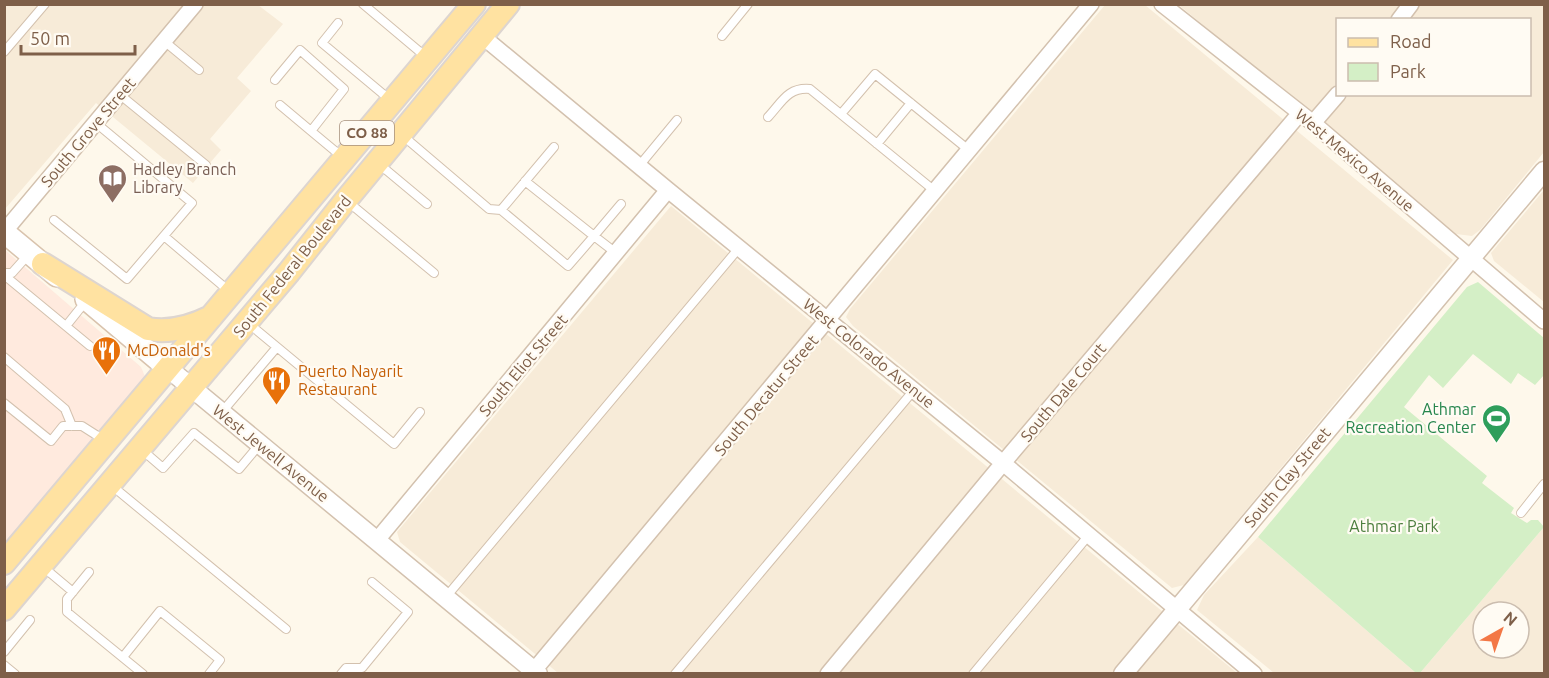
<svg xmlns="http://www.w3.org/2000/svg" width="1549" height="678" font-family="Ubuntu,sans-serif">
  <rect width="100%" height="100%" fill="#fef8eb"/>
  <path fill="#f7ebd8" fill-rule="evenodd" d="M 4,5 L 258,5 L 283,24 L 237,78 L 251,91 L 210,139 L 221,150 L 193,183 L 96,103 L 5,209 Z
    M 1105,5 L 1145,5 L 1453,260 L 1184,585 L 1172,588 L 853,326 L 846,317 L 850,309 Z
    M 1179,5 L 1544,5 L 1544,152 L 1480,230 L 1472,236 L 1456,234 ZM 1338,20 L 1530,20 L 1530,94 L 1338,94 Z
    M 1544,190 L 1544,302 L 1494,261 L 1491,253 Z
    M 671,206 L 1237,673 L 558,673 L 400,542 L 397,532 Z
    M 1544,527 L 1544,673 L 1420,673 ZM 1483,612 L 1519,612 L 1519,648 L 1483,648 Z
    M 1258,537 L 1416,673 L 1274,673 L 1197,610 L 1204,595 Z"/>
  <path fill="#ffeade" d="M 5,250 L 141,367 L 146,379 L 5,554 Z"/>
  <path fill="#d4efc6" d="M 1478,282 L 1544,338 L 1544,375 L 1535,385 L 1518,373 L 1511,384 L 1473,354 L 1443,388 L 1429,375 L 1404,407 L 1487,476 L 1482,483 L 1514,508 L 1511,513 L 1527,523 L 1531,520 L 1538,520 L 1544,527 L 1420,673 L 1416,673 L 1258,537 L 1467,287 Z"/>
  <g fill="none" stroke-linecap="round" stroke-linejoin="round">
    <defs>
      <path id="service" d="M 363,4 L 426,57
        M 338,23 L 322,43 L 389,99
        M 722,36 L 748,4
        M 164,41 L 199,70
        M 4,52 L 45,4
        M 275,80 L 300,50 L 344,89 L 311,131 L 341,156
        M 119,94 L 206,165
        M 280,105 L 311,131
        M 841,114 L 875,74 L 970,151
        M 768,117 C 782,102 788,87 810,89 L 936,192
        M 402,135 L 489,209 L 501,210 L 554,147
        M 877,144 L 911,103
        M 379,164 L 427,204
        M 639,166 L 677,120
        M 347,201 L 434,273
        M 501,210 L 568,266 L 594,236 L 525,181
        M 54,220 L 127,279 L 192,203 L 96,123
        M 164,236 L 229,291
        M 616,253 L 594,236 L 621,204
        M 4,273 L 12,273 L 28,255
        M 4,275 L 90,346
        M 248,323 L 394,444 L 420,412
        M 66,326 L 86,301
        M 4,357 L 65,409 L 72,426
        M 4,403 L 51,441 L 63,426 L 82,426 L 104,440
        M 222,412 L 277,347
        M 141,449 L 163,468 L 194,433 L 239,469 L 260,444
        M 111,485 L 286,629
        M 1521,513 L 1544,484
        M 42,566 L 73,592
        M 89,572 L 67,599 L 67,612 L 143,674
        M 446,597 L 739,248
        M 4,652 L 30,620
        M 123,657 L 160,611 L 220,660 L 209,674
        M 4,665 L 15,674
        M 341,674 L 346,668 L 362,668 L 408,612 L 372,582
        M 675,674 L 914,390
        M 973,674 L 1089,535"/>
      <path id="minor" d="M 1162,4 L 1313,123 L 1544,321
        M 1399,20 L 1411,4
        M 482,36 L 668,190 L 1003,463 L 1254,674
        M 1313,123 L 1338,94
        M 4,232 L 195,4
        M 377,540 L 668,190
        M 531,674 L 1091,4
        M 828,674 L 1003,463 L 1300,113"/>
      <path id="tertiary" d="M 169,369 L 538,674
        M 1123,674 L 1544,171"/>
      <path id="secondary" d="M 4,232 L 57,276
        M 86,299 L 169,369"/>
      <path id="primary" d="M 43,264 L 148,329 C 170,333 191,327 211,317
        M 4,563 L 474,4
        M 4,609 L 289,272 L 346,200 L 508,4"/>
    </defs>
    <use href="#service" stroke="#d3c1ae" stroke-width="10"/>
    <use href="#minor" stroke="#d3c1ae" stroke-width="18"/>
    <use href="#tertiary" stroke="#d3c1ae" stroke-width="21"/>
    <use href="#secondary" stroke="#d9c3ad" stroke-width="24"/>
    <use href="#primary" stroke="#ddd5d0" stroke-width="26"/>
    <use href="#service" stroke="#fff" stroke-width="8"/>
    <use href="#minor" stroke="#fff" stroke-width="15"/>
    <use href="#tertiary" stroke="#fff" stroke-width="18"/>
    <use href="#secondary" stroke="#fff" stroke-width="21"/>
    <use href="#primary" stroke="#ffe2a1" stroke-width="22"/>
  </g>
  <defs>
    <symbol id="library-pin" viewBox="-11 -11 22 30"><path d="M0 17L-7.5 6A9.5 9.5 0 1 1 7.5 6Z" fill="#8d6e63" stroke="#fffbf3"/><path d="M-6-4Q-3-5.5-.7-3.5V5Q-3 3-6 4ZM6-4Q3-5.5 .7-3.5V5Q3 3 6 4Z" fill="#fff"/></symbol>
    <symbol id="restaurant-pin" viewBox="-11 -11 22 30"><path d="M0 17L-7.5 6A9.5 9.5 0 1 1 7.5 6Z" fill="#e8710a" stroke="#fffbf3"/><path d="M-5-6h1v4h1v-4h1v4h1v-4h1v5L-1.5 .5V6h-2V.5L-5-1ZM5-6V6H3V1.5H1.5Q1.5-4 5-6Z" fill="#fff"/></symbol>
    <symbol id="stadium-pin" viewBox="-11 -11 22 30"><path d="M0 17L-7.5 6A9.5 9.5 0 1 1 7.5 6Z" fill="#2e9e5b" stroke="#fffbf3"/><path d="M0-5a6.5 5 0 1 0 0 10a6.5 5 0 1 0 0-10ZM-3.5-1.8h7v3.6h-7Z" fill="#fff"/></symbol>
  </defs>
  <g fill-rule="evenodd">
    <use href="#library-pin" x="96" y="162" width="33" height="45"/>
    <use href="#restaurant-pin" x="90" y="334" width="33" height="45"/>
    <use href="#restaurant-pin" x="260" y="364" width="33" height="45"/>
    <use href="#stadium-pin" x="1480" y="402" width="33" height="45"/>
  </g>
  <g text-anchor="middle" stroke-width="4.5" stroke-linejoin="round" paint-order="stroke">
    <rect fill="#fffbf3" stroke="#a58e7c" stroke-width="1.5" x="340" y="121" width="54" height="24" rx="4.5"/>
    <g font-size="15" font-weight="bold" fill="#7e5f49">
      <text x="367" y="138">CO 88</text>
    </g>
    <g font-size="16" fill="#7e5f49" stroke="#fffbf3">
      <text transform="translate(88 132) rotate(-50)" y="6">South Grove Street</text>
      <text transform="translate(1355 160) rotate(40)" y="6">West Mexico Avenue</text>
      <text transform="translate(292 266) rotate(-51)" y="6">South Federal Boulevard</text>
      <text transform="translate(869 353) rotate(39)" y="6">West Colorado Avenue</text>
      <text transform="translate(523 365) rotate(-50)" y="6">South Eliot Street</text>
      <text transform="translate(1063 392) rotate(-50)" y="6">South Dale Court</text>
      <text transform="translate(766 395) rotate(-50)" y="6">South Decatur Street</text>
      <text transform="translate(271 453) rotate(39)" y="6">West Jewell Avenue</text>
      <text transform="translate(1287 477) rotate(-50)" y="6">South Clay Street</text>
    </g>
    <g font-size="16" fill="#785e54" stroke="#fffbf3" text-anchor="start">
      <text x="133" y="175">Hadley Branch<tspan x="133" dy="18">Library</tspan></text>
    </g>
    <g font-size="16" fill="#c56008" stroke="#fffbf3" text-anchor="start">
      <text x="127" y="356">McDonald's</text>
      <text x="298" y="377">Puerto Nayarit<tspan x="298" dy="18">Restaurant</tspan></text>
    </g>
    <g font-size="16" fill="#27864d" stroke="#fffbf3" text-anchor="end">
      <text x="1476" y="415">Athmar<tspan x="1476" dy="18">Recreation Center</tspan></text>
    </g>
    <g font-size="16" fill="#4c7e3d" stroke="#fffbf3">
      <text x="1394" y="532">Athmar Park</text>
    </g>
  </g>
  <rect width="1549" height="678" fill="none" stroke="#7e5f49" stroke-width="12"/>
  <rect x="1336" y="18" width="195" height="78" fill="#fffbf3" stroke="#cbbdaf" stroke-width="1.5"/>
  <rect x="1348" y="38" width="30" height="9" fill="#ffe2a1" stroke="#cbbdaf" stroke-width="1.5"/>
  <text x="1390" y="48" font-size="18" fill="#7e5f49">Road</text>
  <rect x="1348" y="63" width="30" height="18" fill="#d4efc6" stroke="#cbbdaf" stroke-width="1.5"/>
  <text x="1390" y="78" font-size="18" fill="#7e5f49">Park</text>
  <g transform="translate(1501 630) rotate(40)"><circle r="28" fill="#fffbf3" stroke="#cbbdaf" stroke-width="1.5"/>
  <path d="M0-4.5L10 22L0 15L-10 22Z" fill="#f37745"/>
  <text y="-9" font-size="16" font-weight="bold" text-anchor="middle" fill="#7e5f49">N</text>
  </g>
  <path d="M21 45v9h114v-9" fill="none" stroke="#7e5f49" stroke-width="3"/>
  <text x="30" y="45" font-size="18" fill="#7e5f49" stroke="#fffbf3" stroke-width="4.5" paint-order="stroke">50 m</text>
</svg>
